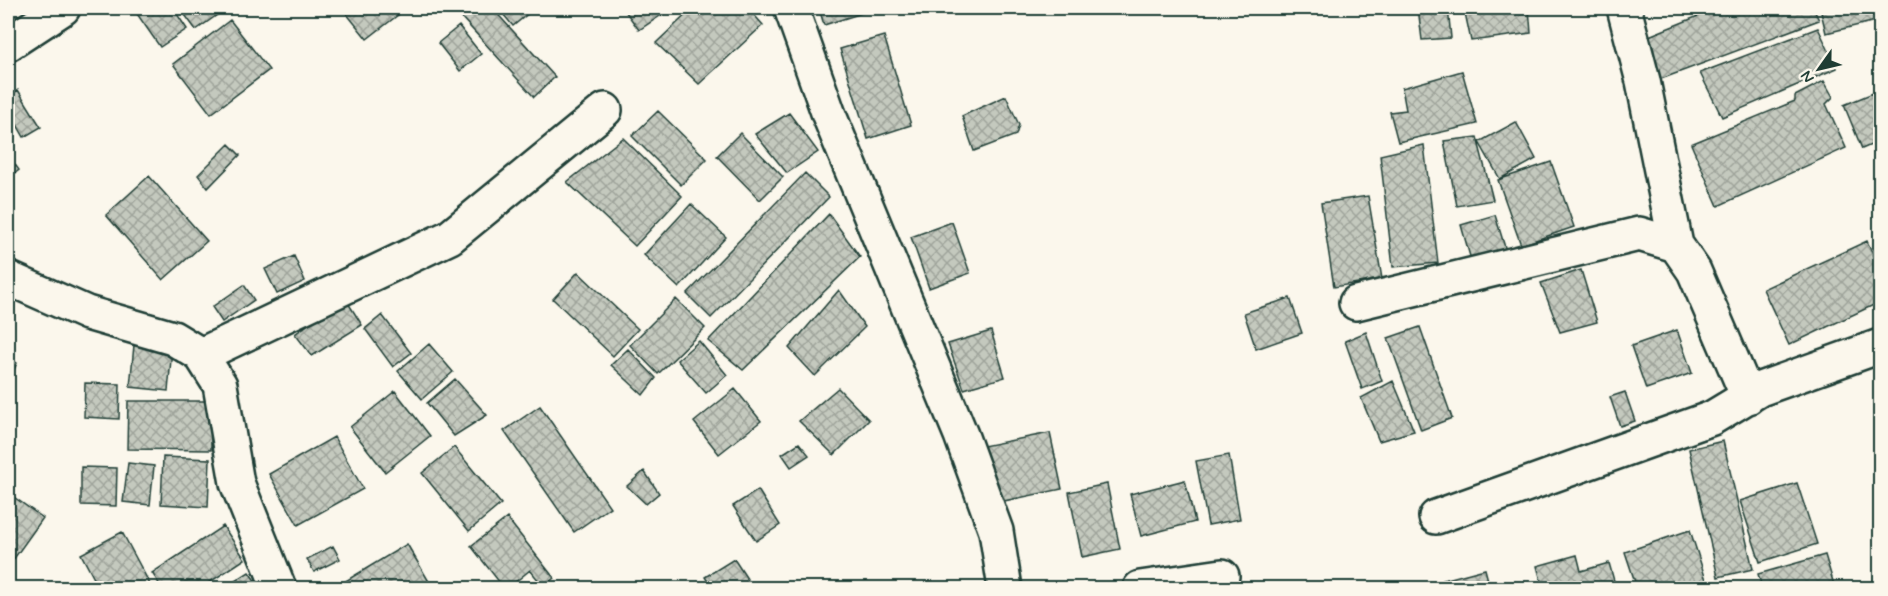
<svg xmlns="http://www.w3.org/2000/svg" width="1888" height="596" font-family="Mynerve,sans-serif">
  <defs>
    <pattern id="building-cross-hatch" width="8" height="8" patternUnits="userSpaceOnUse" patternTransform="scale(1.5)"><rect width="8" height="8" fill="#c4c9be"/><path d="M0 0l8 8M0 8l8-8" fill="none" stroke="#9fa49b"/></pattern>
  </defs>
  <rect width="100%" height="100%" fill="#fbf7ec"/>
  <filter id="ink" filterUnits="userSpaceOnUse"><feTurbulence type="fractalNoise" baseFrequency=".0167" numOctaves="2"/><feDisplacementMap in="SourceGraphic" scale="12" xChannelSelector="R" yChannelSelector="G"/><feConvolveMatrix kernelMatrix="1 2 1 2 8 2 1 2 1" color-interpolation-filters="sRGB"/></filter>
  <g filter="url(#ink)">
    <path fill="url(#building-cross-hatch)" stroke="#1f3d34" stroke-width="1.5" d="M 133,8 L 158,8 L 161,12 L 168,8 L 173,8 L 187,29 L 160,47 Z
      M 180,8 L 227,8 L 196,30 Z
      M 342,8 L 407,8 L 367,39 Z
      M 471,8 L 492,8 L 555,77 L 534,97 L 461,17 Z
      M 498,8 L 535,8 L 513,26 Z
      M 623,8 L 672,8 L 639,30 Z
      M 693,8 L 748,8 L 763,25 L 699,84 L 656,43 Z
      M 819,8 L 878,8 L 824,25 Z
      M 1418,8 L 1448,8 L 1451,38 L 1422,40 Z
      M 1464,8 L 1529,8 L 1531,33 L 1471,41 Z
      M 1718,8 L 1813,8 L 1819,20 L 1661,79 L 1644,38 Z
      M 1820,8 L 1880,8 L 1880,20 L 1826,33 Z
      M 230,20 L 269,70 L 211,114 L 173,64 Z
      M 459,26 L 481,54 L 460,71 L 438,43 Z
      M 1818,28 L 1837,68 L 1722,117 L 1700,73 Z
      M 884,36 L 911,125 L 868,139 L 840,49 Z
      M 1462,71 L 1477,124 L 1398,142 L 1390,112 L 1406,110 L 1402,88 Z
      M 1824,81 L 1833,97 L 1826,104 L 1846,148 L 1718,206 L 1691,144 L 1795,101 L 1795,96 Z
      M 18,90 L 41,127 L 24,137 L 8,109 L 8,96 Z
      M 1880,90 L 1880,141 L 1862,149 L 1844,105 Z
      M 1006,96 L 1019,125 L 1016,135 L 974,151 L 962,116 Z
      M 658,111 L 707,159 L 681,185 L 632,136 Z
      M 789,113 L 818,152 L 787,173 L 755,134 Z
      M 1516,122 L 1536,159 L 1500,179 L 1479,142 Z
      M 740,133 L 783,177 L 760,200 L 717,156 Z
      M 1477,137 L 1493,200 L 1457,206 L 1444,141 Z
      M 623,138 L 682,196 L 635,246 L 567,182 Z
      M 229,144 L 240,155 L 208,188 L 198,175 Z
      M 1424,145 L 1438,263 L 1393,267 L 1380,155 Z
      M 8,155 L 19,170 L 8,179 Z
      M 1551,162 L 1574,227 L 1521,245 L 1498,180 Z
      M 805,173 L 829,197 L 711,318 L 687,294 Z
      M 149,176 L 207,241 L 163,280 L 106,215 Z
      M 1368,196 L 1382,279 L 1334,287 L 1321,203 Z
      M 691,204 L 726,237 L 679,288 L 644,255 Z
      M 829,214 L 860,257 L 743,370 L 708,341 Z
      M 1495,215 L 1508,257 L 1473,267 L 1461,225 Z
      M 952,222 L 970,273 L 929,288 L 911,237 Z
      M 1867,241 L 1880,269 L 1880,302 L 1789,345 L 1763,289 Z
      M 294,256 L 305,281 L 277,294 L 265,269 Z
      M 1581,270 L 1597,322 L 1560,332 L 1541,283 Z
      M 578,272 L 638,329 L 613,356 L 553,299 Z
      M 244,285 L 254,300 L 222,322 L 212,307 Z
      M 839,290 L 865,327 L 815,376 L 789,348 Z
      M 345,298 L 362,325 L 312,356 L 295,334 Z
      M 1290,298 L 1302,333 L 1256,349 L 1244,313 Z
      M 676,299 L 705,328 L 658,374 L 630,345 Z
      M 382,315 L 411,353 L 393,367 L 365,329 Z
      M 1420,327 L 1452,418 L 1421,430 L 1388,338 Z
      M 1677,330 L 1692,373 L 1646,389 L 1631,346 Z
      M 991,331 L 1005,377 L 964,389 L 948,344 Z
      M 1366,332 L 1382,381 L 1362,389 L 1345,341 Z
      M 699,341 L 727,375 L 706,393 L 677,360 Z
      M 429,344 L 453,372 L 422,399 L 398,371 Z
      M 134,345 L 172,349 L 168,391 L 130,387 Z
      M 628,349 L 656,378 L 643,395 L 611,365 Z
      M 8,358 L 17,363 L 8,382 Z
      M 455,379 L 487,415 L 454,436 L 427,403 Z
      M 1393,381 L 1414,431 L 1379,441 L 1361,398 Z
      M 85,383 L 120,384 L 119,419 L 84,417 Z
      M 838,388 L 869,420 L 834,455 L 799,421 Z
      M 735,389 L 761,421 L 719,454 L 694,422 Z
      M 395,391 L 430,436 L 385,472 L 350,427 Z
      M 1625,392 L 1635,421 L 1620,426 L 1610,397 Z
      M 128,401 L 211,401 L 211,450 L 127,449 Z
      M 540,406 L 610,507 L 574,532 L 504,431 Z
      M 1050,433 L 1062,489 L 994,503 L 983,446 Z
      M 334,437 L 363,489 L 298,525 L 269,474 Z
      M 1723,441 L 1753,569 L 1718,577 L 1689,449 Z
      M 799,443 L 809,455 L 791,467 L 782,454 Z
      M 454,447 L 501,504 L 469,531 L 422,473 Z
      M 1229,455 L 1240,519 L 1208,525 L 1196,461 Z
      M 163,457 L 210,459 L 208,507 L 161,504 Z
      M 128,463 L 154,466 L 150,505 L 123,502 Z
      M 81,467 L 117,468 L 116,506 L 81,505 Z
      M 644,471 L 659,493 L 646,504 L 627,486 Z
      M 1185,480 L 1195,522 L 1141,536 L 1130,494 Z
      M 1797,483 L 1817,544 L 1760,562 L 1740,501 Z
      M 1107,484 L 1120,549 L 1082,557 L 1069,492 Z
      M 758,490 L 780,525 L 756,541 L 733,506 Z
      M 11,495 L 43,518 L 8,567 L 8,499 Z
      M 507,518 L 554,578 L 544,587 L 530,570 L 508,588 L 504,588 L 471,546 Z
      M 223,526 L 245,559 L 201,588 L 162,588 L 152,573 Z
      M 1690,530 L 1708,586 L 1700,588 L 1637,588 L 1625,552 Z
      M 122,532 L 152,588 L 99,588 L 81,554 Z
      M 407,544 L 431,585 L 425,588 L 334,588 Z
      M 333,546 L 340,559 L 314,572 L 307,559 Z
      M 1577,555 L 1581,571 L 1609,563 L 1616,588 L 1543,588 L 1537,566 Z
      M 1825,555 L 1835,588 L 1762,588 L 1758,574 Z
      M 734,559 L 753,588 L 712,588 L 705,577 Z
      M 1485,569 L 1490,588 L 1445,588 L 1443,580 Z
      M 249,572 L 260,588 L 224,588 Z"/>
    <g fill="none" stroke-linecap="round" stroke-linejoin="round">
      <defs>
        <path id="street" d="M 791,8 L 829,115 L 961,435 L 996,531 L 1005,588
          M 1624,8 L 1643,81 L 1676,245
          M 8,44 L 63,8
          M 8,278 L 87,313 L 173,338 L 201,355 L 220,385 L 237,483 L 279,588
          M 1356,303 L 1639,234 L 1676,245 L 1694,271 L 1748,397
          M 201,355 L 450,237 L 605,110
          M 1436,517 L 1712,418 L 1760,389 L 1880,346
          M 1140,588 L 1222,576"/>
      </defs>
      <use href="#street" stroke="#1f3d34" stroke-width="38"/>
      <use href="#street" stroke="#fbf7ec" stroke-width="33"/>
    </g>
  </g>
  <rect width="1888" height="596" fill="none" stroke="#fbf7ec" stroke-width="30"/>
  <rect x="15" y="15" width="1858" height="566" fill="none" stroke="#1f3d34" stroke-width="2" filter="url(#ink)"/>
  <g transform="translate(1819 69) rotate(236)" stroke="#fbf7ec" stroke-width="4.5" paint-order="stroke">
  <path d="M0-4.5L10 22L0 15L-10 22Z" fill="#1f3d34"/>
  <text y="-9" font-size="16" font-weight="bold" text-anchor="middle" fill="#1f3d34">N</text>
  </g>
</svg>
